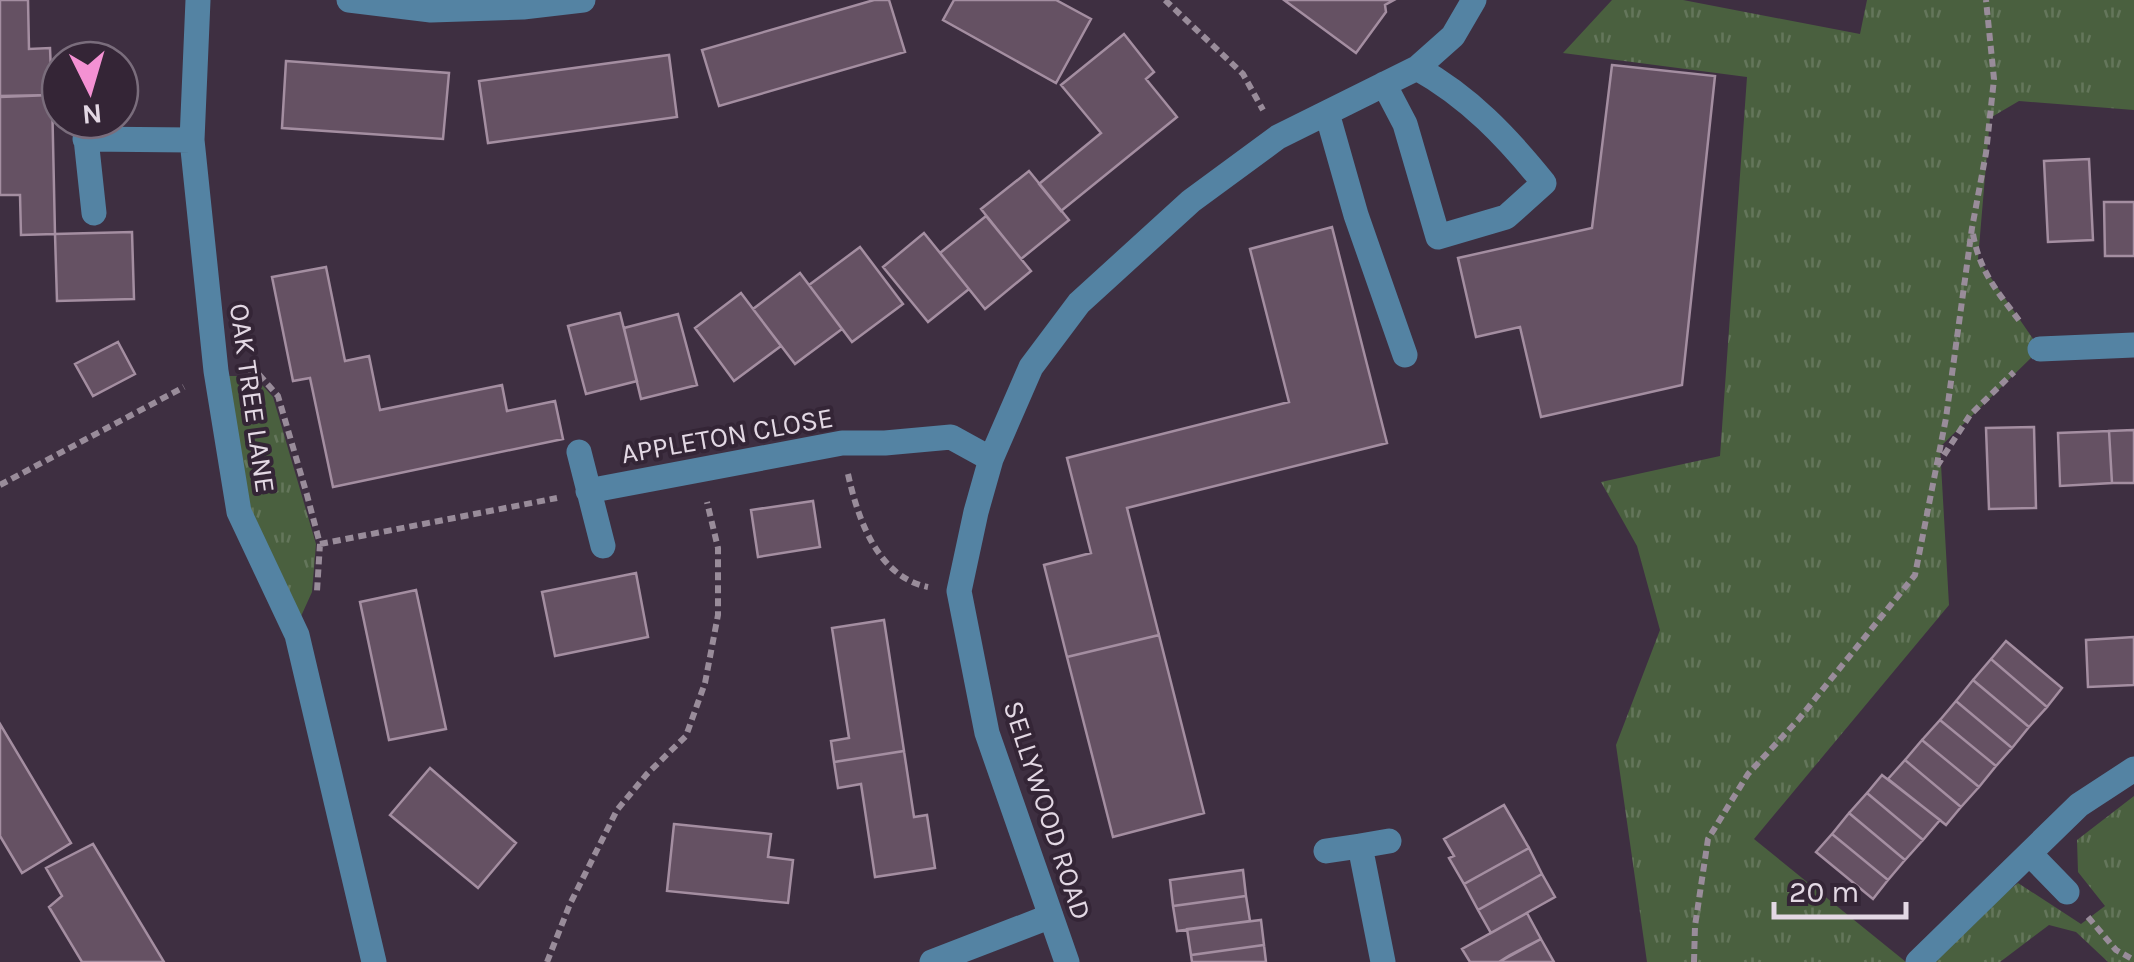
<svg xmlns="http://www.w3.org/2000/svg" width="2134" height="962" font-family="Karla,sans-serif">
  <defs>
    <pattern id="grass-tufts" width="24" height="20" patternUnits="userSpaceOnUse" patternTransform="scale(2.5)"><rect width="24" height="20" fill="#4a603f"/><path d="M3 7l-1-3M5 7V3M7 7l1-3M15 17l-1-3M17 17v-4M19 17l1-3" fill="none" stroke="#64765b"/></pattern>
  </defs>
  <rect width="100%" height="100%" fill="#3e2f41"/>
  <path fill="url(#grass-tufts)" d="M 1612,0 L 1683,0 L 1860,34 L 1867,0 L 2134,0 L 2134,110 L 2019,101 L 1990,118 L 1978,259 L 2040,349 L 1940,447 L 1949,605 L 1754,839 L 1906,962 L 1647,962 L 1616,745 L 1660,630 L 1637,546 L 1601,482 L 1720,456 L 1747,77 L 1563,53 Z
    M 220,376 L 254,376 L 273,397 L 316,544 L 312,592 L 297,625 L 242,512 Z
    M 2134,796 L 2134,962 L 2108,962 L 2076,932 L 2049,925 L 2000,962 L 1917,962 L 2018,883 L 2081,924 L 2105,906 L 2078,872 L 2077,840 Z"/>
  <path fill="#655163" stroke="#a48ea1" stroke-width="2.5" d="M 0,0 L 28,0 L 29,49 L 50,48 L 52,95 L 0,96 Z
    M 874,0 L 889,0 L 905,52 L 719,106 L 702,50 Z
    M 954,0 L 1056,0 L 1091,19 L 1056,83 L 943,20 Z
    M 1284,0 L 1394,0 L 1385,5 L 1386,12 L 1356,53 Z
    M 1124,34 L 1154,72 L 1146,79 L 1177,117 L 1061,211 L 1039,184 L 1101,133 L 1061,85 Z
    M 669,55 L 677,117 L 488,143 L 479,81 Z
    M 286,61 L 449,73 L 443,139 L 282,128 Z
    M 1612,65 L 1715,76 L 1682,385 L 1541,417 L 1520,327 L 1476,337 L 1458,258 L 1592,228 Z
    M 52,95 L 55,234 L 21,235 L 20,195 L 0,195 L 0,97 Z
    M 2089,159 L 2093,240 L 2048,242 L 2044,161 Z
    M 1029,171 L 1069,220 L 1021,259 L 981,209 Z
    M 2104,202 L 2134,202 L 2134,256 L 2105,256 Z
    M 986,216 L 1031,271 L 985,309 L 940,253 Z
    M 1332,227 L 1387,443 L 1127,508 L 1159,635 L 1067,657 L 1044,565 L 1091,553 L 1067,458 L 1289,402 L 1250,249 Z
    M 132,232 L 134,299 L 57,301 L 55,234 Z
    M 924,233 L 969,289 L 928,322 L 883,267 Z
    M 860,247 L 903,304 L 852,342 L 809,285 Z
    M 326,267 L 345,361 L 369,356 L 380,410 L 502,385 L 507,411 L 555,401 L 563,439 L 333,487 L 310,378 L 293,381 L 272,277 Z
    M 800,273 L 842,329 L 795,364 L 753,309 Z
    M 741,293 L 781,346 L 734,381 L 695,328 Z
    M 620,313 L 637,381 L 586,394 L 568,326 Z
    M 678,314 L 697,385 L 641,399 L 624,328 Z
    M 118,342 L 135,374 L 93,396 L 75,364 Z
    M 2034,427 L 2036,508 L 1989,509 L 1986,428 Z
    M 2134,430 L 2134,483 L 2112,483 L 2109,431 Z
    M 2109,431 L 2112,483 L 2060,486 L 2058,433 Z
    M 813,501 L 820,547 L 758,557 L 751,510 Z
    M 636,573 L 648,637 L 555,656 L 542,592 Z
    M 416,590 L 446,729 L 389,740 L 360,602 Z
    M 884,620 L 904,751 L 834,762 L 831,741 L 849,738 L 832,628 Z
    M 1159,635 L 1204,813 L 1113,837 L 1067,657 Z
    M 2134,637 L 2134,685 L 2088,687 L 2086,640 Z
    M 2006,641 L 2062,688 L 2047,707 L 1991,659 Z
    M 1991,659 L 2047,707 L 2029,727 L 1973,680 Z
    M 1973,680 L 2029,727 L 2012,748 L 1956,701 Z
    M 1956,701 L 2012,748 L 1996,766 L 1940,720 Z
    M 1940,720 L 1996,766 L 1979,787 L 1922,740 Z
    M 0,724 L 71,843 L 22,873 L 0,836 Z
    M 1922,740 L 1979,787 L 1961,807 L 1905,760 Z
    M 904,751 L 914,817 L 927,815 L 935,868 L 875,877 L 861,784 L 838,788 L 834,762 Z
    M 1905,760 L 1961,807 L 1946,825 L 1888,779 Z
    M 430,768 L 516,843 L 478,888 L 390,815 Z
    M 1882,775 L 1940,820 L 1923,840 L 1867,793 Z
    M 1867,793 L 1923,840 L 1905,860 L 1849,813 Z
    M 1504,805 L 1529,848 L 1464,884 L 1449,858 L 1454,856 L 1444,839 Z
    M 1849,813 L 1905,860 L 1888,880 L 1832,834 Z
    M 674,824 L 771,834 L 768,857 L 793,860 L 788,903 L 667,891 Z
    M 1832,834 L 1888,880 L 1873,899 L 1816,852 Z
    M 93,844 L 164,962 L 82,962 L 49,907 L 62,896 L 46,868 Z
    M 1529,848 L 1542,874 L 1478,910 L 1464,884 Z
    M 1243,870 L 1246,896 L 1173,906 L 1170,880 Z
    M 1542,874 L 1555,897 L 1491,933 L 1478,910 Z
    M 1246,896 L 1250,921 L 1177,931 L 1173,906 Z
    M 1527,913 L 1541,939 L 1499,962 L 1470,962 L 1462,949 Z
    M 1261,920 L 1264,945 L 1191,955 L 1187,929 Z
    M 1541,939 L 1554,962 L 1499,962 L 1510,955 Z
    M 1264,945 L 1266,962 L 1192,962 L 1191,955 Z"/>
  <g fill="none" stroke-linecap="round" stroke-linejoin="round">
    <path stroke="#998c9a" stroke-width="6" stroke-dasharray="8 5" stroke-linecap="butt" d="M 1165,0 L 1243,74 L 1263,110
      M 1973,234 C 1980,273 1998,292 2021,323
      M 248,370 L 255,370 L 278,396 L 307,495 L 320,544 L 317,591
      M 1937,466 L 1970,415 L 2014,372
      M 848,474 C 858,520 878,577 928,587
      M 0,485 L 184,387
      M 320,544 L 557,498
      M 2088,917 L 2116,950 L 2134,960
      M 547,962 L 570,904 L 617,810 L 647,774 L 686,736 L 705,683 L 718,615 L 718,548 L 707,502
      M 1694,962 L 1695,926 L 1708,839 L 1748,774 L 1798,720 L 1915,575 L 1946,418 L 1972,228 L 1986,153 L 1994,79 L 1986,0"/>
    <path stroke="#5483a3" stroke-width="25" d="M 198,0 L 192,140 L 216,371 L 239,512 L 297,635 L 374,962
      M 349,0 L 431,10 L 523,7 L 583,0
      M 1384,84 L 1405,124 L 1438,237 L 1506,217 L 1544,183 C 1507,137 1469,97 1417,68
      M 1327,113 L 1356,215 L 1405,355
      M 84,120 L 94,213
      M 85,139 L 192,140
      M 2040,349 L 2134,345
      M 579,452 L 603,546
      M 588,491 L 842,443 L 885,443 L 951,437 L 991,459
      M 1360,846 L 1389,841
      M 1326,851 L 1360,846 L 1383,962
      M 2031,855 L 2067,892
      M 932,962 L 1051,916
      M 1067,962 L 987,733 L 959,591 L 976,512 L 991,459 L 1031,367 L 1079,303 L 1191,201 L 1278,137 L 1417,68 L 1453,36 L 1474,0
      M 1918,962 L 2079,805 L 2134,769"/>
  </g>
  <g text-anchor="middle" stroke-width="8" stroke-linejoin="round" paint-order="stroke">
    <g font-size="28" fill="#e3d8e4" stroke="#342536">
      <text transform="translate(253 398) rotate(82)" y="10">OAK TREE LANE</text>
      <text transform="translate(727 435) rotate(-10)" y="10">APPLETON CLOSE</text>
      <text transform="translate(1048 810) rotate(72)" y="10">SELLYWOOD ROAD</text>
    </g>
  </g>
  <g transform="translate(90 90) rotate(175)"><circle r="48" fill="#342536" stroke="#7a6d7c" stroke-width="2.5"/>
  <path d="M0-8L18 38L0 25L-18 38Z" fill="#f491d3"/>
  <text y="-15" font-size="28" font-weight="bold" text-anchor="middle" fill="#e3d8e4">N</text>
  </g>
  <path d="M1774 902v15h132v-15" fill="none" stroke="#e3d8e4" stroke-width="5"/>
  <text x="1789" y="902" font-size="30" fill="#e3d8e4" stroke="#342536" stroke-width="8" paint-order="stroke">20 m</text>
</svg>
